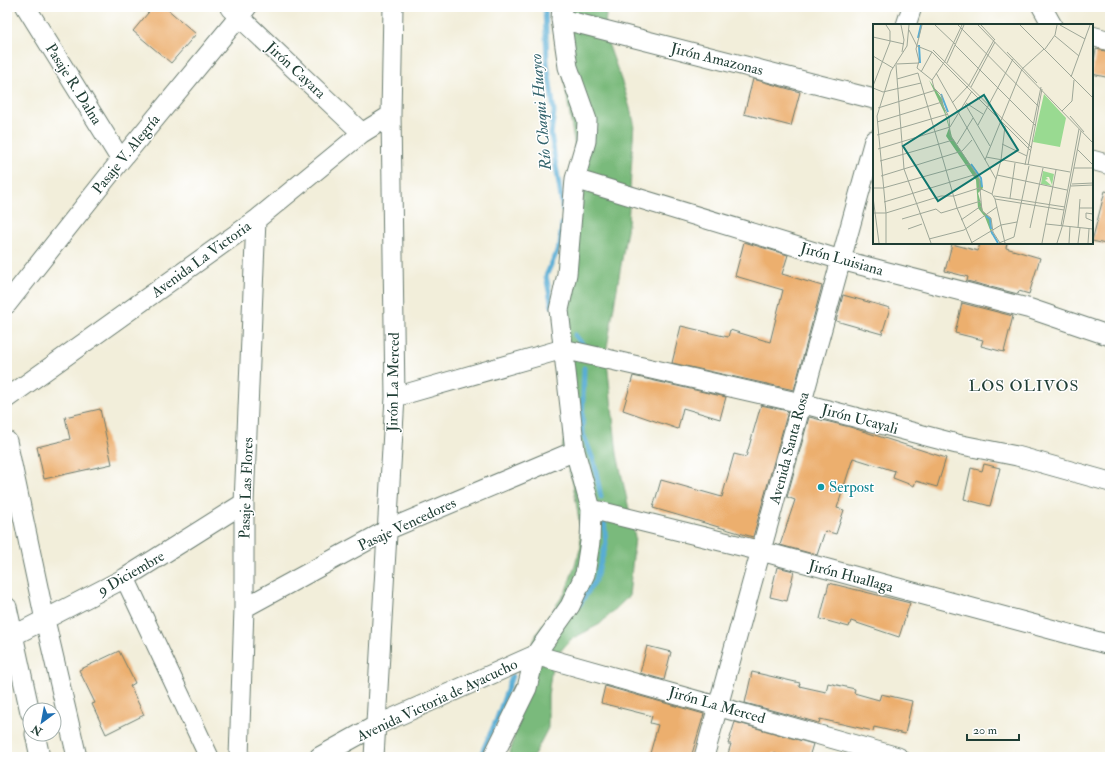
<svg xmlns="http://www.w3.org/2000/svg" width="1117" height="764" font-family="'IM FELL Double Pica',serif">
  <rect width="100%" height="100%" fill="#fff"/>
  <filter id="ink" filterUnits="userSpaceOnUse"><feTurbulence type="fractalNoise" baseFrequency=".025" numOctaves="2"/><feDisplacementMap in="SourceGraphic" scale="8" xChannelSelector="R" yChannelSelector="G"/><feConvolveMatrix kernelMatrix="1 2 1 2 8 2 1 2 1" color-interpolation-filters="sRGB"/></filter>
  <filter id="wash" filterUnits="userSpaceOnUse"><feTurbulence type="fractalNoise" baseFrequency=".012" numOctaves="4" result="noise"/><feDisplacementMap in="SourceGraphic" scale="16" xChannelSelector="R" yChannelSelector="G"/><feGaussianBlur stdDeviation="0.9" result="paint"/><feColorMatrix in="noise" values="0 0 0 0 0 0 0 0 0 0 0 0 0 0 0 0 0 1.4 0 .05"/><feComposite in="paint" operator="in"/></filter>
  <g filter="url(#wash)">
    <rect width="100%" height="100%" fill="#f2eeda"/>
    <path fill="#7aba7b" stroke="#4c7c58" d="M 555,7 L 607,7 L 604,32 L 624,88 L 634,122 L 628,224 L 606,353 L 617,454 L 635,537 L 629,596 L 600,624 L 570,640 L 553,660 L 548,695 L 548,728 L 533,757 L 508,757 L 513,743 L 518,688 L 525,662 L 537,633 L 566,591 L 581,547 L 579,520 L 573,483 L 562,450 L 566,424 L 567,287 L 583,197 L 557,35 Z"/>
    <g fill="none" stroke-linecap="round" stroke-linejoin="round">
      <path stroke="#58add4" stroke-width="5" d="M 545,7 L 547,62 L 554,112 L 551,134 L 563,210
        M 552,306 L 546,276 L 560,245 L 562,224
        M 575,335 L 583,345
        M 584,368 L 582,431 L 594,462 L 601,497
        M 580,604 L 595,581 L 606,545 L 604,518
        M 480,757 L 496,721 L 512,676"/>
    </g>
    <g id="blocks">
      <path fill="#ecaf6e" d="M 153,7 L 165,7 L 196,34 L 171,63 L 133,31 Z
        M 1096,49 L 1110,52 L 1110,78 L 1092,74 Z
        M 753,79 L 800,92 L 791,126 L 744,114 Z
        M 1105,191 L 1110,192 L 1110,245 L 1092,241 Z
        M 744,242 L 788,255 L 782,274 L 822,286 L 794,390 L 672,363 L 681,326 L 728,337 L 730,330 L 770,342 L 783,290 L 735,276 Z
        M 980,243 L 1007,243 L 1006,248 L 1040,258 L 1029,294 L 1019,291 L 1018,294 L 967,281 L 968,277 L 945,271 L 952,244 L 978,251 Z
        M 843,295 L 890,308 L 882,334 L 836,321 Z
        M 962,303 L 1013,316 L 1004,352 L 981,346 L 983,340 L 955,333 Z
        M 633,376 L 726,397 L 720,419 L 683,408 L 678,429 L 623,410 Z
        M 761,405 L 788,411 L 753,537 L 653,508 L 661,480 L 722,497 L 734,454 L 746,457 Z
        M 100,409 L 112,464 L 44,479 L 37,447 L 70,439 L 65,417 Z
        M 809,417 L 850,427 L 946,458 L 937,487 L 916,481 L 914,486 L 893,478 L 895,471 L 853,458 L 837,508 L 844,510 L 836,534 L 825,531 L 817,555 L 780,545 L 795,500 L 787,497 Z
        M 984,464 L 1000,468 L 990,506 L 964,499 L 971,468 L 982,471 Z
        M 777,567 L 794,571 L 787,601 L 770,597 Z
        M 829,583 L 910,603 L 899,637 L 851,621 L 849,627 L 820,619 Z
        M 647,646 L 671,652 L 664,680 L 640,673 Z
        M 119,651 L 135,683 L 130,686 L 144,715 L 106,734 L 92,704 L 95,703 L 79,670 Z
        M 752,672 L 800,683 L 799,686 L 826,692 L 828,683 L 855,689 L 854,693 L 879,700 L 881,694 L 912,701 L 905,734 L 874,727 L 873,731 L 820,719 L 819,723 L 745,703 Z
        M 605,686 L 704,714 L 691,757 L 649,757 L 658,725 L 650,723 L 652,716 L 601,703 Z
        M 735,722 L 813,744 L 809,757 L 785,757 L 773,753 L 772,757 L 727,757 L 731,744 L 728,744 Z"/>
    </g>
  </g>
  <g filter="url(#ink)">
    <use href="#blocks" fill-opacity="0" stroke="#697b6e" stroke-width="1"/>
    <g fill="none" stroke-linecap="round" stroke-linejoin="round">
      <defs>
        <path id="minor" d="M 26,7 L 121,160
          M 1042,7 L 1052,25
          M 230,8 L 362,133
          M 561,19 L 874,99
          M 906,25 L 912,7
          M 1092,36 L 1110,41
          M 1092,160 L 1110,165
          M 575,179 L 841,260 L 1031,309 L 1110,336
          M 7,304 L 121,160 L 247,7
          M 395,397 L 563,349 L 801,403 L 957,444 L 1017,456 L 1110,482
          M 7,398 L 256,220 L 362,133 L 391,115
          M 7,441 L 45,620 L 77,757
          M 591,509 L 761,551 L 1110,645
          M 125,578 L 209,757
          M 7,607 L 30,712
          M 244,608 L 387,530 L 575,451
          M 7,639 L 125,578 L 244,503
          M 35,734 L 40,757
          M 239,757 L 244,608 L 244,503 L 256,220
          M 319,757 L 375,726 L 535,655 L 898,757
          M 374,757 L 395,397 L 391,115 L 393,7
          M 493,757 L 527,688 L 535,655 L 570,606 L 585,574 L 590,542 L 591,509 L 575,451 L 559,310 L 567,274 L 575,179 L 586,141 L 587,120 L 568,67 L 561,19 L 562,7
          M 704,757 L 874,140"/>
      </defs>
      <use href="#minor" stroke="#697b6e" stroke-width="21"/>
      <use href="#minor" stroke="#fff" stroke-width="19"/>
    </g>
  </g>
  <circle fill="#0f9aa8" stroke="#fff" stroke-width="1.5" cx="821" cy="487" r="4"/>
  <g text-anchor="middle" stroke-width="3" stroke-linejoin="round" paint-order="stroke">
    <g font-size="15" fill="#1f3d34" stroke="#fff">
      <text transform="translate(717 59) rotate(14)" y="5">Jirón Amazonas</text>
      <text transform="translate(296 70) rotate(43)" y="5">Jirón Cayara</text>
      <text transform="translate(74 84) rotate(58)" y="5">Pasaje R. Dalna</text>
      <text transform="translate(126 154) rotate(-51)" y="5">Pasaje V. Alegría</text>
      <text transform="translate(201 259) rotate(-36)" y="5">Avenida La Victoria</text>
      <text transform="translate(842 259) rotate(16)" y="5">Jirón Luisiana</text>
      <text transform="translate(393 382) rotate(-89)" y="5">Jirón La Merced</text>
      <text transform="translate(860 419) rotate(15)" y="5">Jirón Ucayali</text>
      <text transform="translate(789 448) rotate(-75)" y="5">Avenida Santa Rosa</text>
      <text transform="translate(246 488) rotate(-88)" y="5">Pasaje Las Flores</text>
      <text transform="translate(407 524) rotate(-25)" y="5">Pasaje Vencedores</text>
      <text transform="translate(131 573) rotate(-30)" y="5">9 Diciembre</text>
      <text transform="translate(851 576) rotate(15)" y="5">Jirón Huallaga</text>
      <text transform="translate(437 700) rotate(-25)" y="5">Avenida Victoria de Ayacucho</text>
      <text transform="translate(717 705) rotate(16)" y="5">Jirón La Merced</text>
    </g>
    <g font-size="15" fill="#0d838f" stroke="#fff" text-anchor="start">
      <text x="829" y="492">Serpost</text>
    </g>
    <g font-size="16" font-style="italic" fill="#33646c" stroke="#fff">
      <text transform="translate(540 112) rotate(-95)" y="6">Río Chaqui Huayco</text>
    </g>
    <g font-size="16" letter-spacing="1" fill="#1f3d34" stroke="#fff">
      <text x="1024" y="391">LOS OLIVOS</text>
    </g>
  </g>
  <g transform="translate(873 24)">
    <rect width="220" height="220" fill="#f2eeda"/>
    <path d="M 171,70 L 193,94 L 187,123 L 160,118 ZM 170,147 L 181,150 L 179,161 L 176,153 L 173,153 L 175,155 L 172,156 L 179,162 L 168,160 Z" fill="#99da91"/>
    <path d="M 56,56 L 69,75 L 79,113 L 108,157 L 110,164 L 105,169 L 110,187 L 118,195 L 119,211 L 112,193 L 105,184 L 103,156 L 73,112 L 76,104 L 72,90 Z" fill="#7aba7b"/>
    <path fill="none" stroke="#58add4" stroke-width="2" d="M 45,14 L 48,1M 46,21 L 47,39M 68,70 L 75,88M 98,140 L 108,154 L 109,163M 113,192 L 117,195 L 118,205M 118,207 L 125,219"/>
    <path fill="none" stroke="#9ea798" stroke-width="1" d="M 28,1 L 31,16 L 29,28M 49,1 L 43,25 L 46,37 L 44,44 L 59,56 L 61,64 L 69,72 L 69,80 L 76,93 L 77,111 L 106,154 L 109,187 L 118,194 L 120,208 L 127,219M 62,1 L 82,20M 85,1 L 166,83M 105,1 L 220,119M 108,1 L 122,16M 147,1 L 220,74M 187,1 L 212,15M 36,6 L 44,22 L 59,28 L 158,127M 182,12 L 206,32M 0,13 L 31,20M 82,21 L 163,102M 172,25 L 182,11 L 184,1M 60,26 L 159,124M 134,28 L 164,59M 0,32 L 20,44M 74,39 L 91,1M 23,40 L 46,39M 23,41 L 31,145 L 58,219M 48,48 L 59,28M 63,49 L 123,155M 198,53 L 217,1M 24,55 L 45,49 L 84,184 L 99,219M 59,56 L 72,37 L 89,1M 0,62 L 17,18 L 17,7 L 13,1M 98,63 L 122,18M 0,64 L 10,68 L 48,59M 79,79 L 96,61 L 121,16M 93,79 L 110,90M 92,80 L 117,122M 5,84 L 63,66M 189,87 L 199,77 L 201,56M 197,92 L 211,108M 4,98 L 69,78M 105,101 L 140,35M 4,111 L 75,90M 84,120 L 100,94M 129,120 L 154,132M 5,125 L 77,103 L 99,67M 204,125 L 220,141M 113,133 L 197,148M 112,136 L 149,45 L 171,25M 7,137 L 80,116M 152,141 L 168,63M 155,141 L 169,65M 201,144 L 220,144M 124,151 L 194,166M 8,152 L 89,127 L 99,116M 199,160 L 220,159M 198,162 L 220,161M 0,164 L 10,164 L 96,140M 119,170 L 128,136 L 132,102M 121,172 L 192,183M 0,173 L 6,219M 137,174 L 142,139M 122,175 L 191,186M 11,178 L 104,150M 206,184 L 220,184M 0,189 L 13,189 L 68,172 L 81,172 L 106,164 L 119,170 L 122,175 L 132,219M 220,190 L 213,189 L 213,194 L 220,197M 29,195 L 63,185 L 68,189 L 108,177M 88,196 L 108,182M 173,200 L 220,205M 188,202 L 206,105M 157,204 L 170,144M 205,204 L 207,175M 35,205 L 49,200M 141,213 L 156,142M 56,215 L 91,206 L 124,183M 13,219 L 13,189 L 4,92 L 18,47 L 34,22 L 36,1M 98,219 L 128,201 L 144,198M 126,219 L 141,213M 169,219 L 183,146M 184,219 L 190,200 L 208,107M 196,219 L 197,203M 205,219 L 207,204M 215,219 L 216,205"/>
    <path fill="#0f766e" fill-opacity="0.15" stroke="#0f766e" stroke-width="2" d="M 111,71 L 145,126 L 65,177 L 30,122 Z"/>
    <rect width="220" height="220" fill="none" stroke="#1f3d34" stroke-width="2"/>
  </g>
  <rect width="1117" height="764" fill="none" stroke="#fff" stroke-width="24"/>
  <g transform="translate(42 722) rotate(212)"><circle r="19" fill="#ffffff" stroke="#a5b1ae"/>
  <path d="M0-3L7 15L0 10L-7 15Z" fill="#1f6fb2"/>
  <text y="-6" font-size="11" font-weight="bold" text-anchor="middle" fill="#1f3d34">N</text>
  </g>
  <path d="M967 734v6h52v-6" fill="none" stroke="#1f3d34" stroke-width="2"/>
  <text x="973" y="734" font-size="12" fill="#1f3d34" stroke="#ffffff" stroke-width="3" paint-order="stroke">20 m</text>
</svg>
